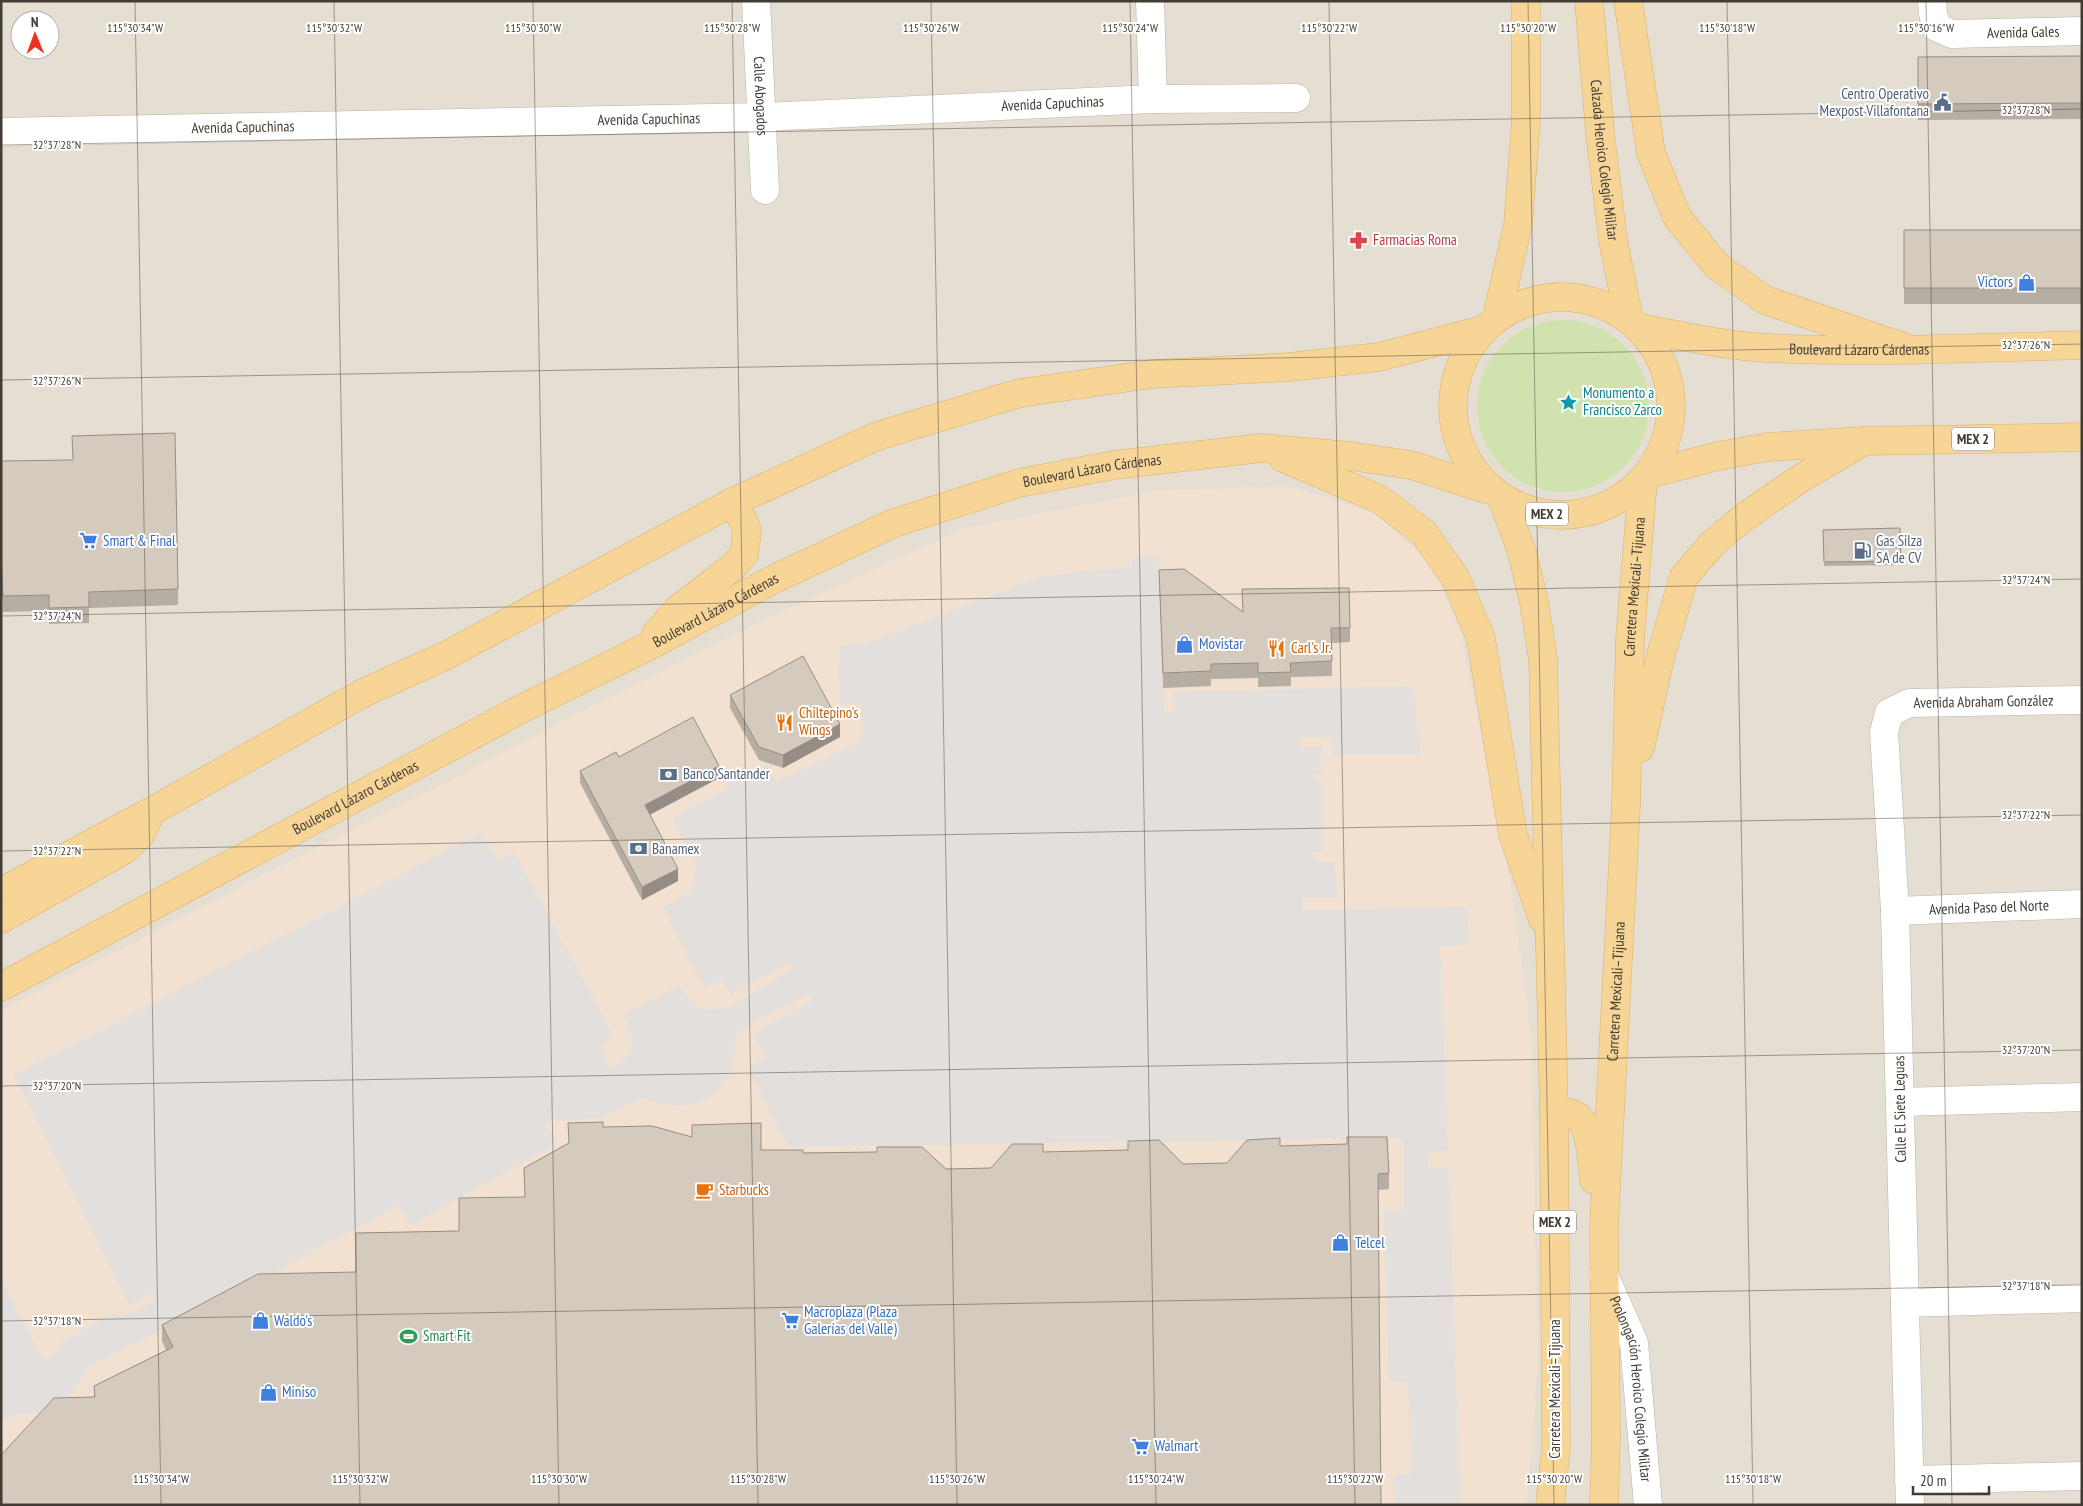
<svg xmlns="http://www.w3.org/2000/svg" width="2083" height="1506" font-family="'PT Sans Narrow',sans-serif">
  <rect width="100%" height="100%" fill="#f1ece5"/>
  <path fill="#e5ded3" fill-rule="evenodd" d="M 1,1 L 2082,1 L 2082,1505 L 1,1505 ZM 20,20 L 50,20 L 50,50 L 20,50 Z"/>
  <path fill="#f2e1d0" d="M 1288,486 L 1373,512 L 1431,563 L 1461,632 L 1512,893 L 1531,1033 L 1538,1362 L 1527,1505 L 1,1505 L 1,1010 L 750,626 L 962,529 L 1154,491 Z"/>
  <path fill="#d0e3af" d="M1477 406a86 86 0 1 1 172 0a86 86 0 1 1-172 0Z"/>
  <path fill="#e2dfdd" d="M 1158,555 L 1164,712 L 1173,712 L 1173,692 L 1413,686 L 1421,755 L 1334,755 L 1333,736 L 1300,738 L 1300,747 L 1321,746 L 1322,774 L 1313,775 L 1314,778 L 1322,784 L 1323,852 L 1314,852 L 1314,861 L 1335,862 L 1337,898 L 1303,898 L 1303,910 L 1467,907 L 1469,945 L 1440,947 L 1448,1151 L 1427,1152 L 1428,1168 L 1449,1168 L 1460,1505 L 1394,1505 L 1393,1475 L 1411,1474 L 1408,1383 L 1389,1381 L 1384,1210 L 1404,1210 L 1404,1146 L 1399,1138 L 788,1147 L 748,1068 L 766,1058 L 753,1034 L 812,1001 L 809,994 L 735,1033 L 735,1055 L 731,1069 L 723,1083 L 712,1097 L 698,1103 L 675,1106 L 651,1102 L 643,1098 L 601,1118 L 543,1122 L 558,1143 L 411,1225 L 399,1205 L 271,1274 L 88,1367 L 77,1385 L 65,1398 L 52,1400 L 39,1412 L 16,1414 L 1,1422 L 1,1280 L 42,1358 L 47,1359 L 56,1355 L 59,1344 L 113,1313 L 119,1316 L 132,1313 L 157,1300 L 155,1291 L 129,1305 L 14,1075 L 481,833 L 497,861 L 514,852 L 613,1035 L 602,1044 L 609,1069 L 617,1065 L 629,1055 L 631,1041 L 630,1031 L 623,1015 L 679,986 L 689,1000 L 701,1007 L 708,1010 L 722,1008 L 732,1006 L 792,969 L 794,966 L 790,963 L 731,995 L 723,980 L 704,988 L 663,907 L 693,890 L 697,867 L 672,818 L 728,788 L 726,783 L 766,765 L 777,782 L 856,744 L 861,738 L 862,704 L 840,704 L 839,645 L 865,644 L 1040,577 L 1090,570 L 1132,568 L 1132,559 Z"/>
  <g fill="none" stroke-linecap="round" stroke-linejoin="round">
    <defs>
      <g id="minor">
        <path id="s1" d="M 756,1 L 765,190"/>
        <path d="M 1150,1 L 1153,99"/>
        <path id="s2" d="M 1932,1 L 1933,13 L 1936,27 L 1952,34 L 2082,31"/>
        <path id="s3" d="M 1,132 L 762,117 L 1153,99 L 1296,98"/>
        <path id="s4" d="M 1895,911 L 2082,904"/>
        <path d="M 1900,1102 L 2082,1097"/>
        <path id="s5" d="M 1604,1275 L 1634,1343 L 1648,1505"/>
        <path d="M 1905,1303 L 2082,1298"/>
        <path d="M 1909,1480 L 2082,1476"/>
        <path id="s6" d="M 1910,1505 L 1895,911 L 1884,732 L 1889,713 L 1909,703 L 2082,700"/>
      </g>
      <g id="major">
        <path id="s7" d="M 1589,1 L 1600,133 L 1613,240 L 1629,319"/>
        <path d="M 1628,1 L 1651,153 L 1677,217 L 1717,266 L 1765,300 L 1912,350"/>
        <circle cx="1562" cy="406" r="109"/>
        <path d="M 1497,317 L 1518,225 L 1526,120 L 1526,1"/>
        <path id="s8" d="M 1639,328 C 1681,335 1724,346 1767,348 C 1871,353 1977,348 2082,345"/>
        <path d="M 1283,458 L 1379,499 L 1424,533 L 1456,579 L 1481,639 L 1513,835 L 1543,919"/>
        <path d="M 1649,474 L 1718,456 L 1768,447 L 1864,441 L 2082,437"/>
        <path d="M 1503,500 L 1522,552 L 1534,602 L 1543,659 L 1554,1112 L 1556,1448 L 1550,1505"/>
        <path d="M 656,634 L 677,610 L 734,566 L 744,554 L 747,532 L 745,524 L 733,502"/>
        <path d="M 1640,748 L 1660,658 L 1684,577 L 1712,544 L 1743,518 L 1798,480 L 1864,441"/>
        <path d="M 1,892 L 152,811 L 365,692 L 445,656 L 733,502 L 877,436 L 1020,393 L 1152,374 L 1290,367 L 1379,357 L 1482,330"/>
        <path d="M 1,919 L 124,850 L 140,835 L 150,815"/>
        <path id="s9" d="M 1,987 L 523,708 L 649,646 L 776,578 L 894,523 L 1019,483 L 1114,465 L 1261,448 L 1350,456 L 1411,465 L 1489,490"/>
        <path d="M 1554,1112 C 1559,1113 1565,1112 1570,1113 C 1593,1119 1591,1161 1594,1180"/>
        <path id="s10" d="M 1604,1505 L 1606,1437 L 1604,1226 L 1626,806 L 1630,639 L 1643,480"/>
      </g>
    </defs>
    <use href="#minor" stroke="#bcb3a8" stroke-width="29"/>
    <use href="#major" stroke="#dbb068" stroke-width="29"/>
    <use href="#minor" stroke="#fff" stroke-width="28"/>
    <use href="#major" stroke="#f7d597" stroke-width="28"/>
  </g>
  <path fill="#b7aea3" d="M 2082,56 L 2082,119 L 1918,120 L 1918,57 Z
    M 1904,230 L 2082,230 L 2082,304 L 1904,304 Z
    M 1,461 L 178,589 L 178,605 L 89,608 L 89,623 L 49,624 L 49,611 L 3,612 L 1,567 Z
    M 1900,528 L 1901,565 L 1824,566 L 1823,530 Z
    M 1159,570 L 1242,612 L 1350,628 L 1350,642 L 1332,643 L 1332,676 L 1291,677 L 1291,686 L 1258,687 L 1258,678 L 1211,679 L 1211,686 L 1163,688 Z
    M 730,695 L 840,737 L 783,768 L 759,760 L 730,708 Z
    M 619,757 L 719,778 L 650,815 L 678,881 L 642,900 L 580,783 L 580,771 Z
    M 603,1127 L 692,1137 L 761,1150 L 803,1153 L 946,1169 L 991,1168 L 1043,1152 L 1183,1164 L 1227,1163 L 1280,1146 L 1389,1173 L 1389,1189 L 1378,1190 L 94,1397 L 94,1386 L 166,1350 L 162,1341 L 162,1325 L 356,1272 L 459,1231 L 525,1197 L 524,1168 L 568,1143 Z"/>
  <path fill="#958d85" d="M 840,724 L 840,737 L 783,768 L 783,755 Z
    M 719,766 L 719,778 L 645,817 L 645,805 Z
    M 678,869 L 678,881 L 642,900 L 642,887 Z"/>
  <path fill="#d5cabe" stroke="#958d85" d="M 2082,56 L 2082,103 L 1918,104 L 1918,57 Z
    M 1904,230 L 2082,230 L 2082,288 L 1904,288 Z
    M 175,433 L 178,589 L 89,592 L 89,607 L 49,608 L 49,595 L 3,596 L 1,551 L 1,461 L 73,460 L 72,436 Z
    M 1900,528 L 1901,561 L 1824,562 L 1823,530 Z
    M 1184,569 L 1243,612 L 1242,589 L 1349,588 L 1350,628 L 1331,628 L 1332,661 L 1290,663 L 1291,672 L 1258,673 L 1258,663 L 1211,664 L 1211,671 L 1163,673 L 1159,570 Z
    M 803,656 L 840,724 L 783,755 L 759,747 L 730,695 Z
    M 693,717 L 719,766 L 645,805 L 678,869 L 642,887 L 580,771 L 616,752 L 619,757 Z
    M 603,1122 L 603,1127 L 652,1126 L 692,1137 L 692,1125 L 761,1123 L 761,1150 L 803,1150 L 803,1153 L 877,1152 L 877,1147 L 922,1147 L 946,1169 L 991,1168 L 1012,1144 L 1043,1144 L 1043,1152 L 1128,1150 L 1128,1141 L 1159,1140 L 1183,1164 L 1227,1163 L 1247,1140 L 1280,1138 L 1280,1146 L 1347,1144 L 1347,1137 L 1387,1137 L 1389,1173 L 1378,1174 L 1381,1505 L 1,1505 L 1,1455 L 54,1398 L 95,1397 L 94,1386 L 173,1347 L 162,1325 L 258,1274 L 356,1272 L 356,1233 L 459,1231 L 459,1198 L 525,1197 L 524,1168 L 569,1143 L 568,1123 Z"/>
  <path fill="none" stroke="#433c35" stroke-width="1" stroke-opacity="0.45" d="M 135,1 L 161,1505M 334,1 L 360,1505M 533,1 L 559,1505M 732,1 L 758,1505M 931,1 L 957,1505M 1130,1 L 1156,1505M 1329,1 L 1355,1505M 1528,1 L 1554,1505M 1727,1 L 1753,1505M 1926,1 L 1952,1505M 1,145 L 2082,109M 1,380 L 2082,344M 1,616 L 2082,579M 1,851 L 2082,815M 1,1086 L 2082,1050M 1,1321 L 2082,1285"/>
  <defs>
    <symbol id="civic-bare" viewBox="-9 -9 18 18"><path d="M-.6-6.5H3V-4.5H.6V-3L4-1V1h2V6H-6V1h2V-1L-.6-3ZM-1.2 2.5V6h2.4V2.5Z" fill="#5c6f8a" stroke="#fff" stroke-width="2.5" paint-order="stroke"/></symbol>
    <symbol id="pharmacy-bare" viewBox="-9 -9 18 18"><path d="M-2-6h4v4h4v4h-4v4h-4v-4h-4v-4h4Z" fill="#e0444e" stroke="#fff" stroke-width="2.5" paint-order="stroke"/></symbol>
    <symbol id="shop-bare" viewBox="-9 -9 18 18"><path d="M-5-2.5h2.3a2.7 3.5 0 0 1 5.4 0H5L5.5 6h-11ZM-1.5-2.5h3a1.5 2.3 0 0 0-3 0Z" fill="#3f7fe0" stroke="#fff" stroke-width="2.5" paint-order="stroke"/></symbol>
    <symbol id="sight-bare" viewBox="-9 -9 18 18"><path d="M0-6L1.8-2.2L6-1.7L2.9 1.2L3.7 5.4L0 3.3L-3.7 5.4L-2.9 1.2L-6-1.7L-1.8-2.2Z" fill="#0f9aa8" stroke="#fff" stroke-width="2.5" paint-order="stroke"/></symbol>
    <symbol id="supermarket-bare" viewBox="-9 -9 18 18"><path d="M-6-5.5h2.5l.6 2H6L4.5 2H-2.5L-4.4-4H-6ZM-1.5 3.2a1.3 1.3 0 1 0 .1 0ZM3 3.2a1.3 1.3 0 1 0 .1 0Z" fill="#3f7fe0" stroke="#fff" stroke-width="2.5" paint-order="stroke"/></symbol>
    <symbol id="fuel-bare" viewBox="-9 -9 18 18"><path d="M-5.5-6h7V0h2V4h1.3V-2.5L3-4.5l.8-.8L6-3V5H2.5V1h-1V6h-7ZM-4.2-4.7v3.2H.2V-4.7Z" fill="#5c6f8a" stroke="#fff" stroke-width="2.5" paint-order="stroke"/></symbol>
    <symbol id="restaurant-bare" viewBox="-9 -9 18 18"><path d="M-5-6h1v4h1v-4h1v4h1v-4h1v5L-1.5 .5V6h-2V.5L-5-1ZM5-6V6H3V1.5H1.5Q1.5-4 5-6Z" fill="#e8710a" stroke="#fff" stroke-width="2.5" paint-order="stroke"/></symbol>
    <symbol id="bank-bare" viewBox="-9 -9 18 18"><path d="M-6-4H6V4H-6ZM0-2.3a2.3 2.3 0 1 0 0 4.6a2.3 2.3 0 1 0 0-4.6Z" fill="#5c6f8a" stroke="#fff" stroke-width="2.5" paint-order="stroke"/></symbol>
    <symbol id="cafe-bare" viewBox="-9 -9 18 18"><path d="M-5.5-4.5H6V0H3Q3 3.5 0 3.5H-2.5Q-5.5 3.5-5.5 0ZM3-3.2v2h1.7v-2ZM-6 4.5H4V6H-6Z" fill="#e8710a" stroke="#fff" stroke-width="2.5" paint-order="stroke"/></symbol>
    <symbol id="stadium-bare" viewBox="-9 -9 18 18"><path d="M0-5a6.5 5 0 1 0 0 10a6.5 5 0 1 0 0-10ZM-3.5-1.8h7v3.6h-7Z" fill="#2e9e5b" stroke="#fff" stroke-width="2.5" paint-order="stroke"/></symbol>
  </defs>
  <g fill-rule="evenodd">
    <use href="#civic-bare" x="1930" y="90" width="25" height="25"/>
    <use href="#pharmacy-bare" x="1346" y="228" width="25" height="25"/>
    <use href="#shop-bare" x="2014" y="270" width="25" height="25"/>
    <use href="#sight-bare" x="1556" y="390" width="25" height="25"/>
    <use href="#supermarket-bare" x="76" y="528" width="25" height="25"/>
    <use href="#fuel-bare" x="1850" y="538" width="25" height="25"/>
    <use href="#shop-bare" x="1172" y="632" width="25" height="25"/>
    <use href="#restaurant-bare" x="1264" y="636" width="25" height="25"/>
    <use href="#restaurant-bare" x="772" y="710" width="25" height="25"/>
    <use href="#bank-bare" x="656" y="762" width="25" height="25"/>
    <use href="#bank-bare" x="626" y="836" width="25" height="25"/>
    <use href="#cafe-bare" x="692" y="1178" width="25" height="25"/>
    <use href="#shop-bare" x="1328" y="1230" width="25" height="25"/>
    <use href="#shop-bare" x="248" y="1308" width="25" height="25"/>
    <use href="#supermarket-bare" x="778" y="1308" width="25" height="25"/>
    <use href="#stadium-bare" x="396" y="1324" width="25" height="25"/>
    <use href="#shop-bare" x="256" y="1380" width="25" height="25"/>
    <use href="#supermarket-bare" x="1128" y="1434" width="25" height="25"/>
  </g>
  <g text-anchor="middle" stroke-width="4" stroke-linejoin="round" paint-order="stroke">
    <g fill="#fff" stroke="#7b7672" stroke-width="1">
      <rect x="1952" y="427.5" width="42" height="23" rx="4"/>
      <rect x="1526" y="502.5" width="42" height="23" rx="4"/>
      <rect x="1534" y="1210.5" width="42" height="23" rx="4"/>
    </g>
    <g font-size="14" font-weight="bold" fill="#433c35">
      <text x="1973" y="444">MEX 2</text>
      <text x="1547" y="519">MEX 2</text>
      <text x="1555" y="1227">MEX 2</text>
    </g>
    <g font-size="15" fill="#433c35" stroke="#fff">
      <text dy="5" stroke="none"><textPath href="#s2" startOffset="115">Avenida Gales</textPath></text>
      <text dy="5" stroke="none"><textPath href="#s1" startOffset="95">Calle Abogados</textPath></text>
      <text dy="5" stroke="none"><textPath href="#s3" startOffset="1052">Avenida Capuchinas</textPath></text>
      <text dy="5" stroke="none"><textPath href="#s3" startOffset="648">Avenida Capuchinas</textPath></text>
      <text dy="5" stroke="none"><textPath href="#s3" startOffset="242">Avenida Capuchinas</textPath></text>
      <text dy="5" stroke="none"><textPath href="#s7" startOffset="160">Calzada Heroico Colegio Militar</textPath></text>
      <text dy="5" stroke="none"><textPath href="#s8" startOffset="222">Boulevard Lázaro Cárdenas</textPath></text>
      <text dy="5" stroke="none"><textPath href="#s9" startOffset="1212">Boulevard Lázaro Cárdenas</textPath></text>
      <text dy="5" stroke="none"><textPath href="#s10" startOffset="919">Carretera Mexicali–Tijuana</textPath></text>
      <text dy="5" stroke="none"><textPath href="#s9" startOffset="808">Boulevard Lázaro Cárdenas</textPath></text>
      <text dy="5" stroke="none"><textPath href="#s6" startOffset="890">Avenida Abraham González</textPath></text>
      <text dy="5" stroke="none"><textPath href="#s9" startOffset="402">Boulevard Lázaro Cárdenas</textPath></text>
      <text dy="5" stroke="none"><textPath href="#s4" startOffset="94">Avenida Paso del Norte</textPath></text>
      <text dy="5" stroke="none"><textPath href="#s10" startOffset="514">Carretera Mexicali–Tijuana</textPath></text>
      <text transform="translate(1900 1109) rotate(-91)" y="5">Calle El Siete Leguas</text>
      <text transform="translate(1555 1389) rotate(-90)" y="5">Carretera Mexicali–Tijuana</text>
      <text dy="5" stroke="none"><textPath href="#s5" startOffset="119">Prolongación Heroico Colegio Militar</textPath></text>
    </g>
    <g font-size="15" fill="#4e5e75" stroke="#fff" text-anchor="start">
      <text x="1929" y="99" text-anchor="end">Centro Operativo<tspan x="1929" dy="17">Mexpost Villafontana</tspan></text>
      <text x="1876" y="546">Gas Silza<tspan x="1876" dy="17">SA de CV</tspan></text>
      <text x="683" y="779">Banco Santander</text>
      <text x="652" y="854">Banamex</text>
    </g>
    <g font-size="15" fill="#be3a42" stroke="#fff" text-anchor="start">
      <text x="1373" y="245">Farmacias Roma</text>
    </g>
    <g font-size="15" fill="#366cbe" stroke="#fff" text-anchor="start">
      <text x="2013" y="287" text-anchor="end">Victors</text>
      <text x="103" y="546">Smart &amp; Final</text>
      <text x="1199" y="649">Movistar</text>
      <text x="1355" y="1248">Telcel</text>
      <text x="804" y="1317">Macroplaza (Plaza<tspan x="804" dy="17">Galerías del Valle)</tspan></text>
      <text x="274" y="1326">Waldo's</text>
      <text x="282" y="1397">Miniso</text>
      <text x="1155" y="1451">Walmart</text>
    </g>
    <g font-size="15" fill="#0d838f" stroke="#fff" text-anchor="start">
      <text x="1583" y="398">Monumento a<tspan x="1583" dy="17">Francisco Zarco</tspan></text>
    </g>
    <g font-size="15" fill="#c56008" stroke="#fff" text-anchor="start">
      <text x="1291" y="653">Carl's Jr.</text>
      <text x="799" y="718">Chiltepino's<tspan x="799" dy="17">Wings</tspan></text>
      <text x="719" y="1195">Starbucks</text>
    </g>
    <g font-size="15" fill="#27864d" stroke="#fff" text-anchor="start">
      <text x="423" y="1341">Smart Fit</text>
    </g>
  </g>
  <g font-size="12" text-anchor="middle" fill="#433c35" stroke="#fff" stroke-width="4" stroke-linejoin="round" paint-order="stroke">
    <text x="135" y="32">115°30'34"W</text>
    <text x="334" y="32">115°30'32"W</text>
    <text x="533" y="32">115°30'30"W</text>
    <text x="732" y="32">115°30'28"W</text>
    <text x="931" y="32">115°30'26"W</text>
    <text x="1130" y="32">115°30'24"W</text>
    <text x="1329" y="32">115°30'22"W</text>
    <text x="1528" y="32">115°30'20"W</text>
    <text x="1727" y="32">115°30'18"W</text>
    <text x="1926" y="32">115°30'16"W</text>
    <text x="2026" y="114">32°37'28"N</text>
    <text x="57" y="149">32°37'28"N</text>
    <text x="2026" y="349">32°37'26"N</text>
    <text x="57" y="385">32°37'26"N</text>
    <text x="2026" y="584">32°37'24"N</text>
    <text x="57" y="620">32°37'24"N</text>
    <text x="2026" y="819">32°37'22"N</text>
    <text x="57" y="855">32°37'22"N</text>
    <text x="2026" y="1054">32°37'20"N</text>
    <text x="57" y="1090">32°37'20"N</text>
    <text x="2026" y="1290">32°37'18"N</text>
    <text x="57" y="1325">32°37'18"N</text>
    <text x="161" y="1483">115°30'34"W</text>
    <text x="360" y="1483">115°30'32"W</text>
    <text x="559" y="1483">115°30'30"W</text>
    <text x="758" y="1483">115°30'28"W</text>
    <text x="957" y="1483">115°30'26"W</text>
    <text x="1156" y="1483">115°30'24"W</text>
    <text x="1355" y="1483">115°30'22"W</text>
    <text x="1554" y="1483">115°30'20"W</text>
    <text x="1753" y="1483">115°30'18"W</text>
  </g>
  <rect width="2083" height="1506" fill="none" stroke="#433c35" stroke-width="5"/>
  <g transform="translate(35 35) rotate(359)"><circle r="24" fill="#ffffff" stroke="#b4b1ae"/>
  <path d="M0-4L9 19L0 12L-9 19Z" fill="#ec3021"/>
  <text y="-8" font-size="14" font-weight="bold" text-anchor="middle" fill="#433c35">N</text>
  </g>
  <path d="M1913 1486v8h76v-8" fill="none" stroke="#433c35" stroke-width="2.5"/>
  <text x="1920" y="1486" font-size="15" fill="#433c35" stroke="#ffffff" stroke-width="4" paint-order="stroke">20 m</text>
</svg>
